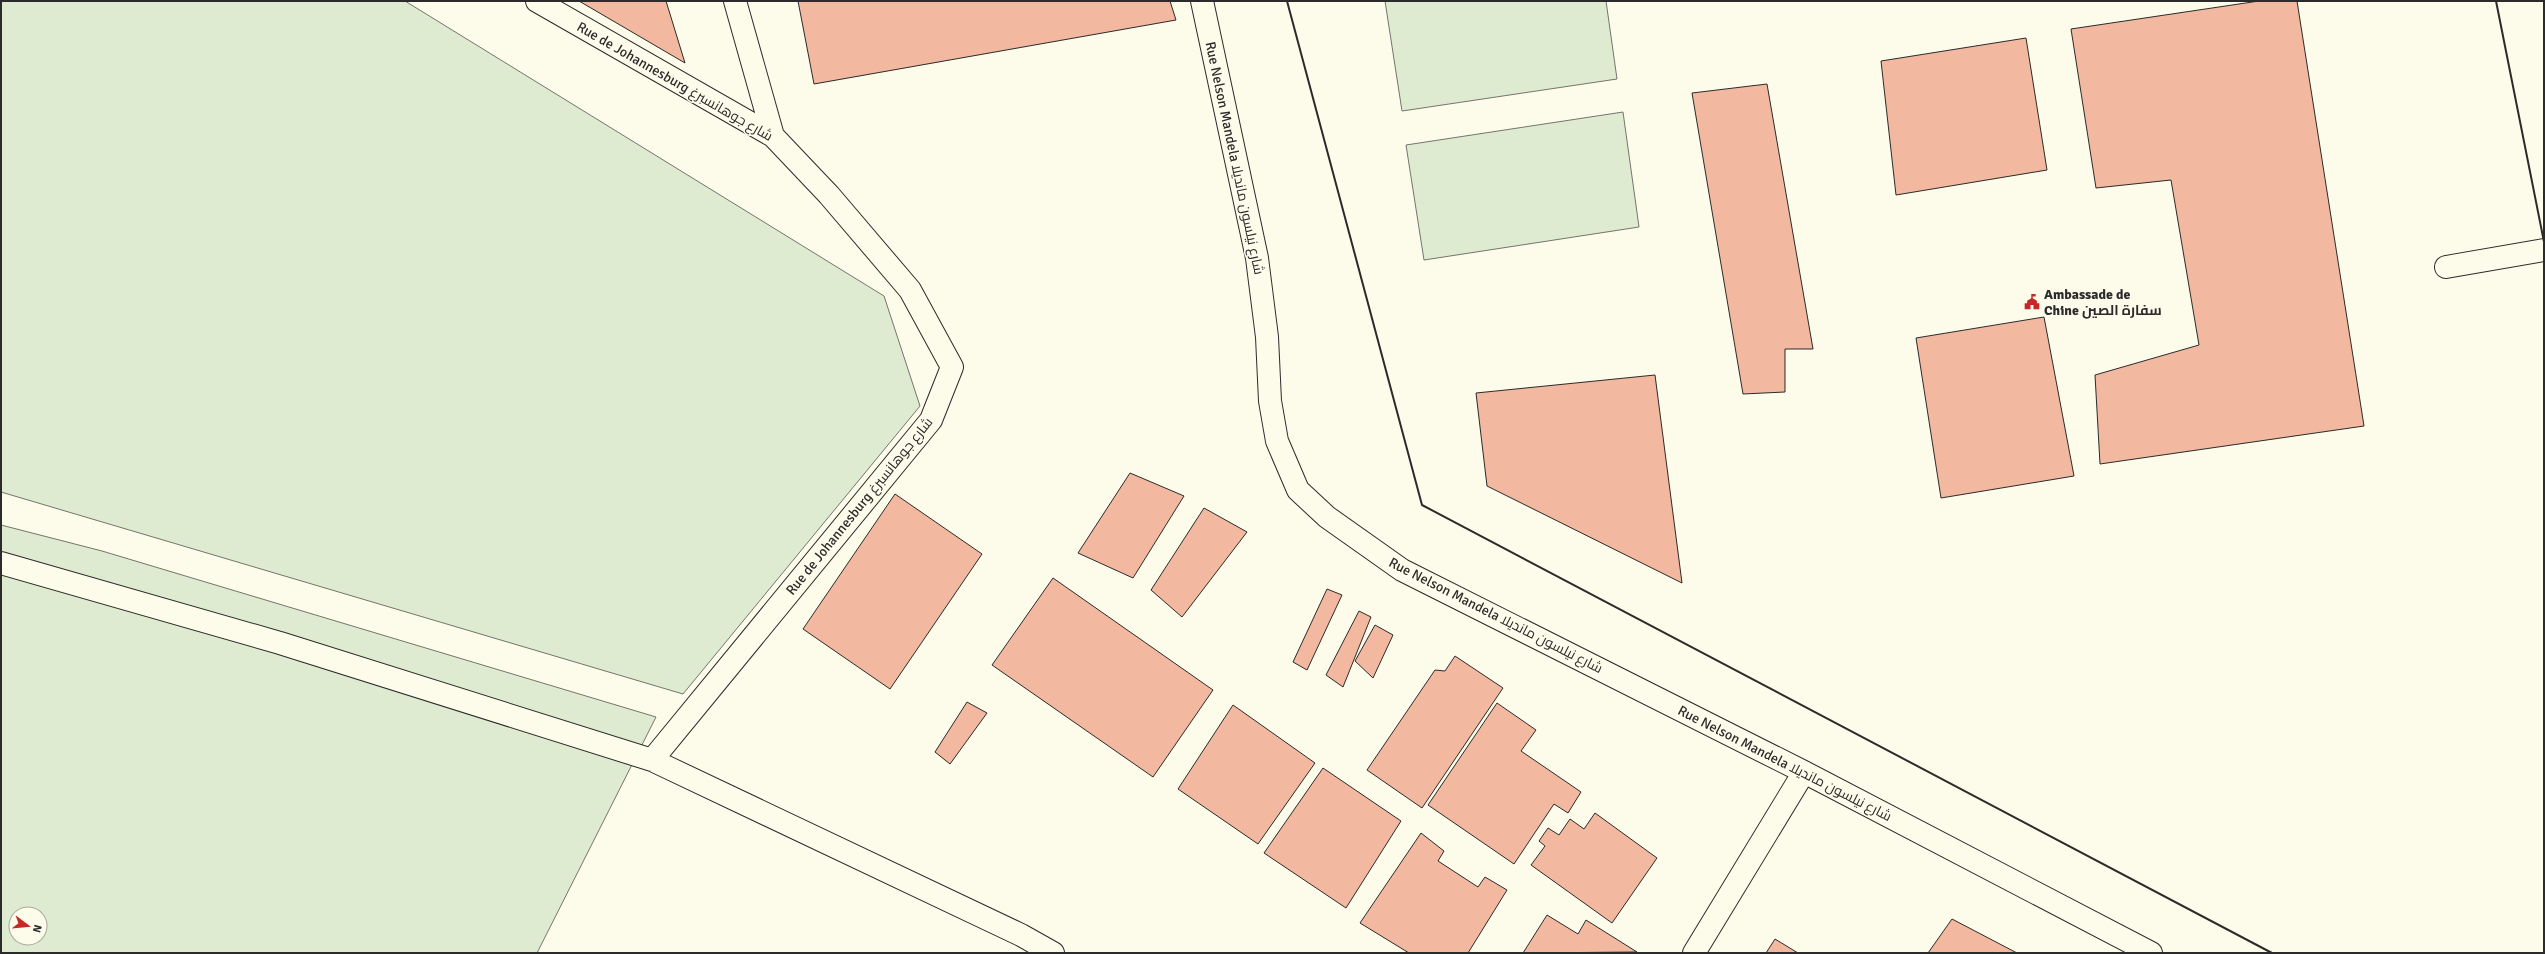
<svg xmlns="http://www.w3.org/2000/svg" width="2545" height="954" font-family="Signika,Cairo,sans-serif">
  <rect width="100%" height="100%" fill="#fdfbea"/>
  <path fill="#deebd1" stroke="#74746e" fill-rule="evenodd" d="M 1,1 L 405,1 L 884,296 L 920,406 L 683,694 L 1,492 Z
    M 1385,1 L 1606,1 L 1617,79 L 1402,111 Z
    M 1623,112 L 1639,227 L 1424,260 L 1406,145 Z
    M 1,525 L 102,551 L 656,717 L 537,953 L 1,953 ZM 16,914 L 40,914 L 40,938 L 16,938 Z"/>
  <path fill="#f2b8a0" stroke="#2b2b2b" d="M 579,1 L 666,1 L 685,63 Z
    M 798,1 L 1170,1 L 1176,20 L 814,84 Z
    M 2259,1 L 2297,1 L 2364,426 L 2100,464 L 2095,375 L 2199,345 L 2171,180 L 2096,188 L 2071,29 Z
    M 2026,38 L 2047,170 L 1896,195 L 1881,61 Z
    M 1767,84 L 1813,349 L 1785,349 L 1785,392 L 1743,394 L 1692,93 Z
    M 2044,317 L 2074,476 L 1941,498 L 1916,338 Z
    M 1655,375 L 1682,583 L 1487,486 L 1476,393 Z
    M 1130,473 L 1184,496 L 1133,578 L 1078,553 Z
    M 895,494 L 982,554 L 890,689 L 803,629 Z
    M 1204,508 L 1247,532 L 1182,617 L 1151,590 Z
    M 1053,578 L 1213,690 L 1153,777 L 992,665 Z
    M 1327,589 L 1342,595 L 1307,670 L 1293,662 Z
    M 1359,611 L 1371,617 L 1343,687 L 1326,675 Z
    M 1375,625 L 1393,635 L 1373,678 L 1355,661 Z
    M 1455,656 L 1503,688 L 1422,808 L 1367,770 L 1435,670 L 1445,671 Z
    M 967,702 L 987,713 L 950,764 L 935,752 Z
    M 1497,703 L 1536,730 L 1521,751 L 1581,792 L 1568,813 L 1554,804 L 1514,864 L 1428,805 Z
    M 1233,705 L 1315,763 L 1258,844 L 1178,789 Z
    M 1323,768 L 1401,821 L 1346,908 L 1264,853 Z
    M 1595,813 L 1657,858 L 1612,923 L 1531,865 L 1545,846 L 1539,841 L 1548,828 L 1559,835 L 1570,819 L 1584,829 Z
    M 1421,833 L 1444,851 L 1438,861 L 1478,887 L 1485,877 L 1507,890 L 1468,953 L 1409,953 L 1360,923 Z
    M 1547,915 L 1578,934 L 1586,920 L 1637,952 L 1523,953 Z
    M 1952,919 L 2017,953 L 1928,953 Z
    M 1775,939 L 1798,953 L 1766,953 Z"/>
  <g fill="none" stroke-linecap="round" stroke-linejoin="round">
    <defs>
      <path id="minor" d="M 537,1 L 773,136 L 829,195 L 910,290 L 952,367 L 931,420 L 652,760
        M 735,1 L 773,136
        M 1202,1 L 1257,258 L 1267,337 L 1270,401 L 1277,441 L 1298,490 L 1327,517 L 1402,570 L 1804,772 L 2151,953
        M 2446,267 L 2544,250
        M 1,563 L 280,643 L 652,760 L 1021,935 L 1053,953
        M 1694,953 L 1804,772"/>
    </defs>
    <use href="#minor" stroke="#2b2b2b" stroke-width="24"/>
    <use href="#minor" stroke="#fdfbea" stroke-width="22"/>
    <path stroke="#2b2b2b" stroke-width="2" d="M 1287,1 L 1422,505 L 2272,953
      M 2496,1 L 2544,242"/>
  </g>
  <defs>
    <symbol id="civic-bare" viewBox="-9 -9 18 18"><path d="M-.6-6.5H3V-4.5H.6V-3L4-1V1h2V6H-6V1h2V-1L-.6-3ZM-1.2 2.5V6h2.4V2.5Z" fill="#c62828" stroke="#fdfbea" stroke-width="2.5" paint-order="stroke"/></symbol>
  </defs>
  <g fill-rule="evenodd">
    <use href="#civic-bare" x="2021" y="291" width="22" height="22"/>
  </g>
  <g text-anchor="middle" stroke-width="3" stroke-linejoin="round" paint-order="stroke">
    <g font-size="14" fill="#2b2b2b" stroke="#fdfbea">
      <text transform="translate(675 81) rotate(30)" y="5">Rue de Johannesburg شارع جوهانسبرغ</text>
      <text transform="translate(1235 158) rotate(78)" y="5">Rue Nelson Mandela شارع نيلسون مانديلا</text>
      <text transform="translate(859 506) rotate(-51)" y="5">Rue de Johannesburg شارع جوهانسبرغ</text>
      <text transform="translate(1496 615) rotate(27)" y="5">Rue Nelson Mandela شارع نيلسون مانديلا</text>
      <text transform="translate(1785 763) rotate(27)" y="5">Rue Nelson Mandela شارع نيلسون مانديلا</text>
    </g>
    <g font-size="14" font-weight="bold" fill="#2b2b2b" stroke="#fdfbea" text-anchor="start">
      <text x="2044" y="299">Ambassade de<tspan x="2044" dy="16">Chine سفارة الصين</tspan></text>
    </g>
  </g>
  <rect width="2545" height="954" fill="none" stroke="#2b2b2b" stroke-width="4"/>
  <g transform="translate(28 926) rotate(106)"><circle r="19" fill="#fdfbea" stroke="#a9a89e"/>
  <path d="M0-3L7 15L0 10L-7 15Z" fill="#c62828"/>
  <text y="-6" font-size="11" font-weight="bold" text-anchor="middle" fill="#2b2b2b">N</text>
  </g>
</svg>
